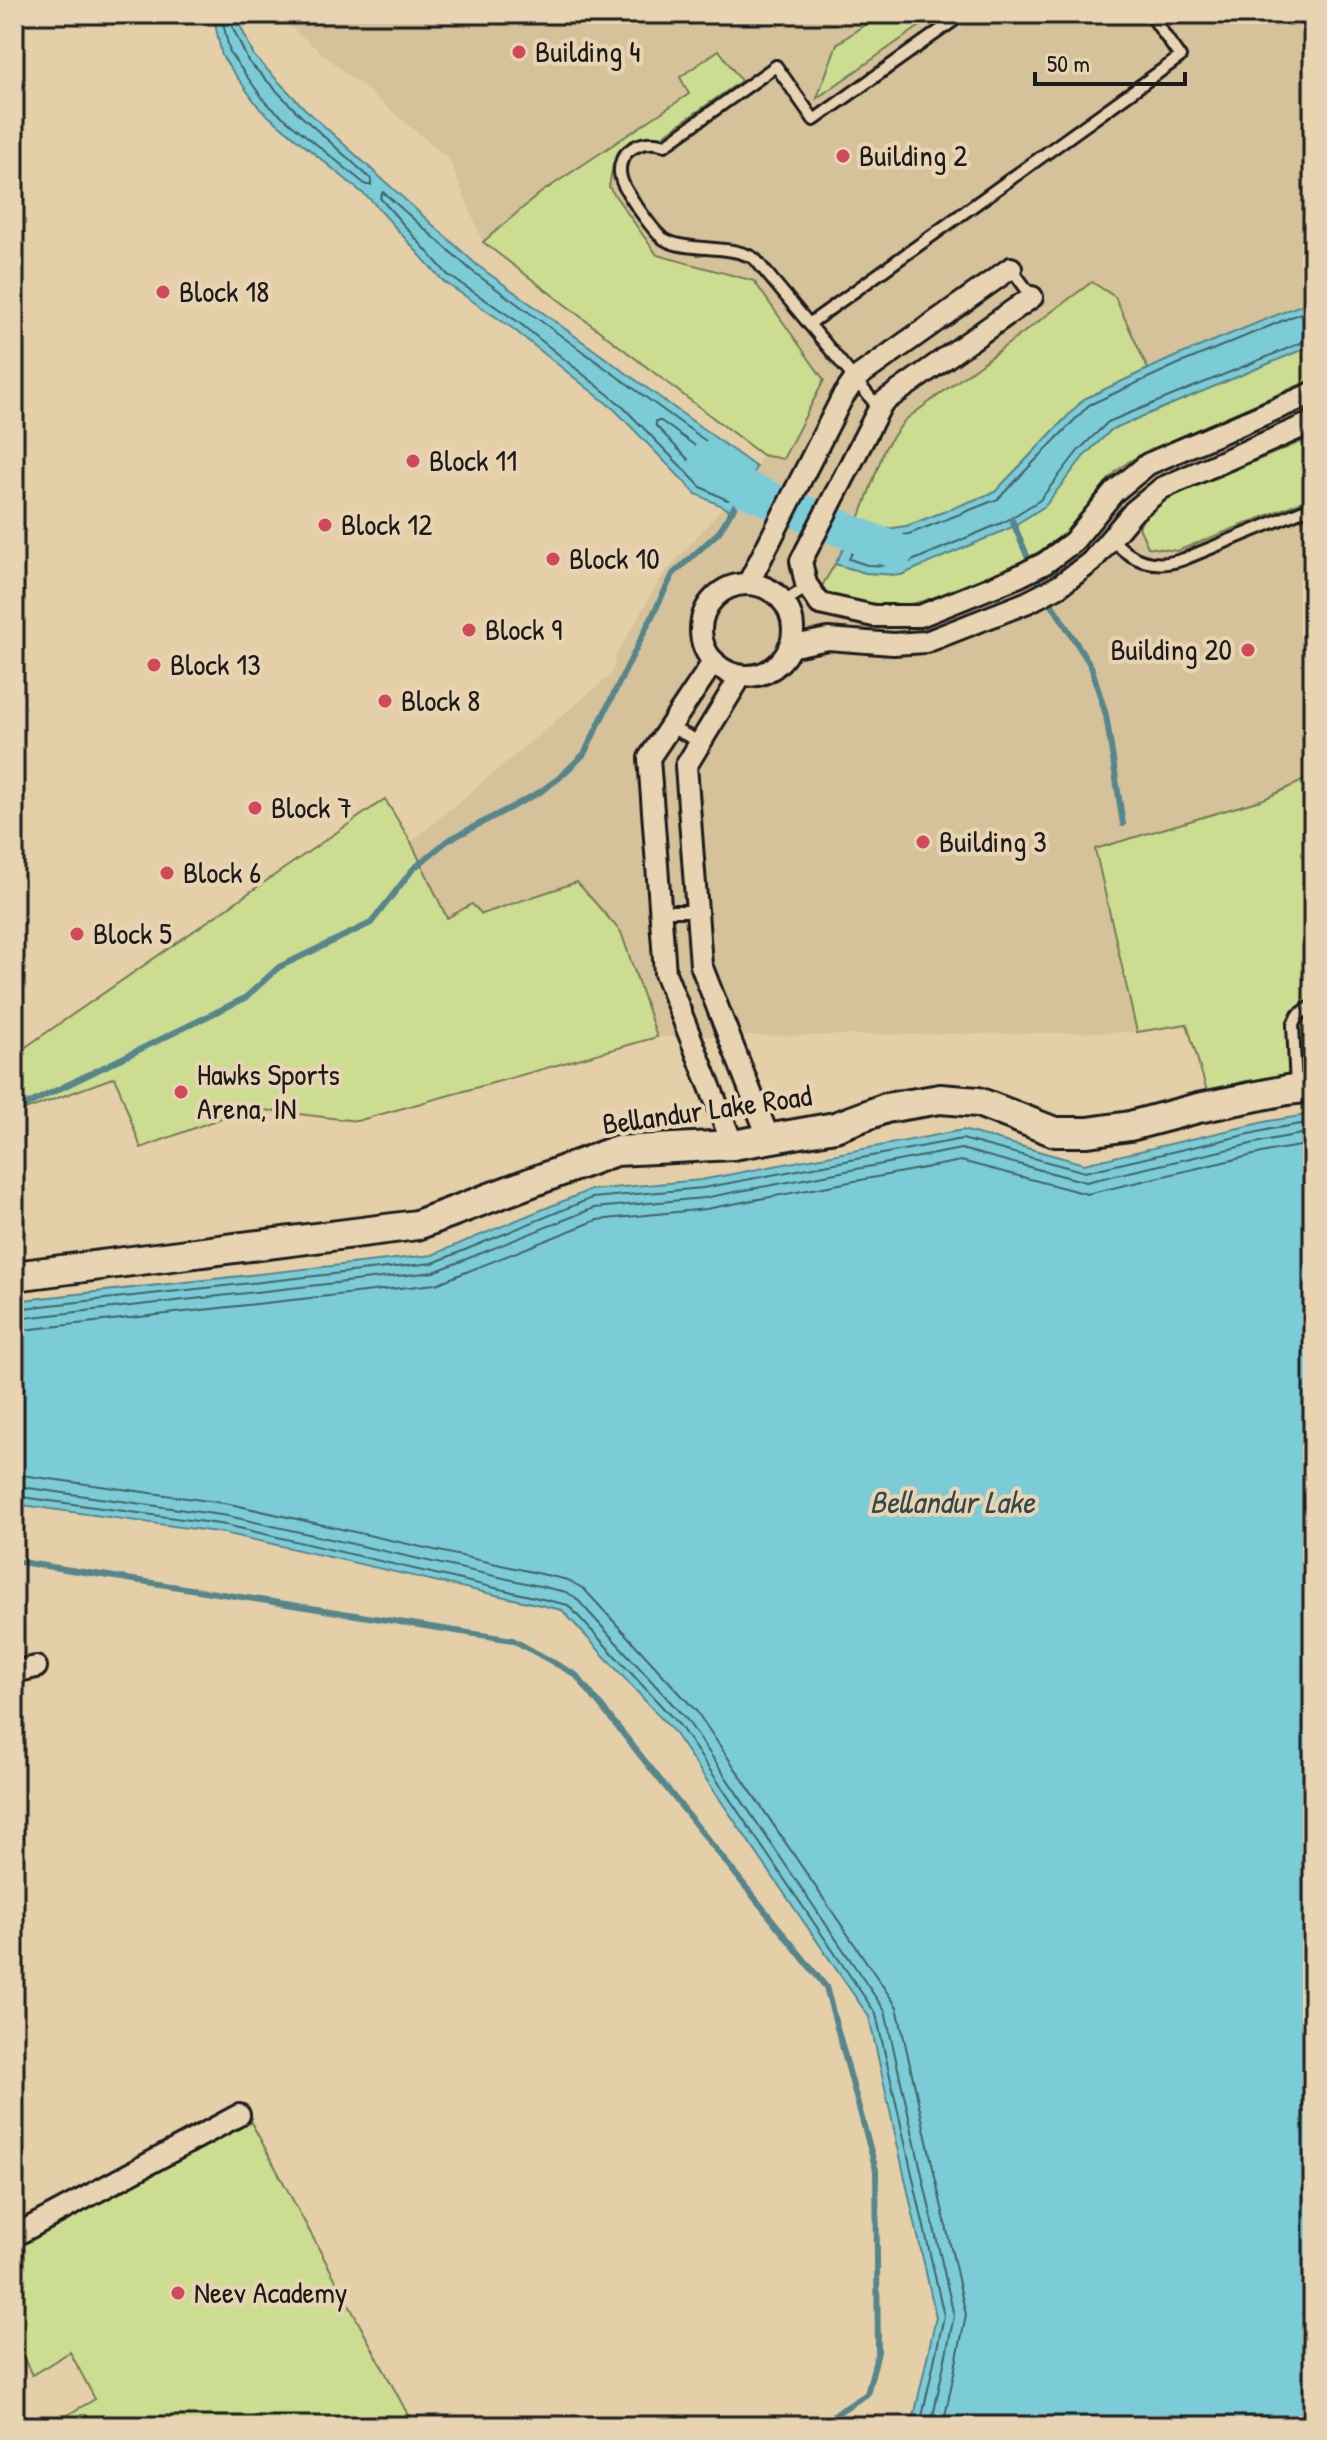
<svg xmlns="http://www.w3.org/2000/svg" width="1327" height="2440" font-family="'Patrick Hand',sans-serif">
  <rect width="100%" height="100%" fill="#e5cfa9"/>
  <filter id="ink" filterUnits="userSpaceOnUse"><feTurbulence type="fractalNoise" baseFrequency=".0125" numOctaves="2"/><feDisplacementMap in="SourceGraphic" scale="16" xChannelSelector="R" yChannelSelector="G"/><feConvolveMatrix kernelMatrix="1 2 1 2 8 2 1 2 1" color-interpolation-filters="sRGB"/></filter>
  <g filter="url(#ink)">
    <path fill="#d5c19a" d="M 275,14 L 1313,14 L 1313,776 L 1264,799 L 1095,850 L 1137,1032 L 657,1037 L 621,932 L 578,882 L 482,914 L 471,904 L 447,918 L 411,842 L 611,675 L 617,654 L 662,576 L 723,507 L 734,511 L 762,455 L 483,242 L 449,159 Z"/>
    <path fill="#ccdc90" stroke="#747c56" stroke-width="2" d="M 880,14 L 937,14 L 817,98 L 837,44 Z
      M 719,50 L 741,81 L 662,136 L 643,137 L 626,146 L 613,164 L 609,187 L 657,255 L 754,281 L 824,380 L 783,459 L 762,455 L 483,242 L 539,194 L 689,94 L 680,77 Z
      M 1092,282 L 1115,297 L 1148,369 L 1084,399 L 995,492 L 907,526 L 880,530 L 858,522 L 885,448 L 905,420 Z
      M 1313,345 L 1313,379 C 1274,396 1235,413 1196,430 C 1174,440 1150,448 1130,461 C 1098,481 1090,514 1062,536 C 1028,563 961,590 919,602 C 894,610 841,608 819,591 L 835,564 L 866,573 L 901,575 L 939,558 L 1084,456 L 1112,429 Z
      M 1313,437 L 1313,497 L 1177,551 L 1148,547 L 1139,527 L 1147,511 L 1160,501 Z
      M 1313,776 L 1313,1074 L 1246,1081 L 1207,1091 L 1187,1024 L 1137,1032 L 1095,849 L 1264,799 Z
      M 385,799 L 411,842 L 447,918 L 472,904 L 482,914 L 577,882 L 621,932 L 657,1037 L 357,1121 L 248,1108 L 141,1148 L 115,1077 L 14,1114 L 14,1055 Z
      M 251,2122 L 414,2426 L 48,2426 L 95,2399 L 70,2352 L 32,2375 L 14,2339 L 14,2248 Z"/>
    <path fill="#7cccd7" stroke="#56868c" stroke-width="2" d="M 213,14 L 238,14 L 240,25 L 254,56 L 304,108 L 477,265 L 756,467 L 734,512 L 696,494 L 615,410 L 512,328 L 443,281 L 371,200 L 260,109 L 222,56 Z
      M 1313,300 L 1313,345 L 1112,429 L 1084,456 L 1045,506 L 1010,528 L 901,575 L 866,573 L 835,564 L 858,522 L 880,530 L 907,526 L 995,492 L 1084,399 L 1172,358 Z
      M 1313,1114 L 1313,2426 L 912,2426 L 936,2317 L 869,2017 L 673,1731 L 562,1610 L 224,1533 L 14,1504 L 14,1301 L 432,1255 L 590,1190 L 701,1180 L 963,1130 L 1084,1164 L 1269,1121 Z"/>
    <g fill="none" stroke-linecap="round" stroke-linejoin="round">
      <path stroke="#426267" stroke-width="2" d="M 221,14 L 230,53 L 266,103 L 366,185 L 371,185 L 371,179 L 299,114 L 248,61 L 233,28 L 231,14
        M 383,192 L 472,271 L 743,468 L 744,472 L 731,499 L 727,500 L 701,487 L 620,404 L 517,321 L 448,275 L 380,198 Z
        M 1313,308 L 1176,365 L 1089,405 L 998,499 L 909,534 L 880,538 L 862,533 L 849,559 L 867,565 L 900,566 L 1006,521 L 1040,500 L 1078,451 L 1108,422 L 1313,338
        M 656,421 L 661,421 L 730,471 L 732,475 L 726,485 L 722,486 L 707,479 L 656,426 Z
        M 14,1309 L 433,1263 L 592,1198 L 703,1188 L 962,1139 L 1085,1172 L 1271,1129 L 1313,1122
        M 14,1319 L 434,1272 L 594,1208 L 704,1198 L 961,1149 L 1086,1182 L 1273,1139 L 1313,1132
        M 14,1331 L 436,1284 L 597,1220 L 706,1209 L 961,1161 L 1087,1194 L 1275,1150 L 1313,1144
        M 14,1474 L 230,1504 L 568,1580 L 584,1589 L 697,1712 L 897,2007 L 966,2315 L 943,2426
        M 14,1486 L 228,1516 L 566,1592 L 575,1597 L 687,1720 L 885,2011 L 954,2316 L 931,2426
        M 14,1496 L 226,1525 L 568,1605 L 680,1726 L 876,2014 L 944,2316 L 920,2426"/>
      <path stroke="#56868c" stroke-width="6" d="M 1012,520 L 1039,584 L 1091,666 L 1106,715 L 1123,824
        M 14,1111 L 245,998 L 279,967 L 371,923 L 413,869 L 447,841 L 540,792 L 559,778 L 584,754 L 673,574 L 719,532 L 735,505
        M 14,1561 L 513,1640 L 576,1675 L 826,1987 L 876,2170 L 878,2352 L 867,2394 L 817,2426"/>
      <path stroke="#7cccd7" stroke-width="36" d="M 707,459 L 745,489 L 896,551"/>
      <defs>
        <path id="lane" d="M 1011,268 L 1032,297
          M 809,324 L 1180,57 L 1150,14
          M 878,407 L 755,259 C 729,243 686,253 664,239 C 655,234 623,189 621,178 C 614,151 643,137 665,145 L 776,66 L 814,120 L 963,14
          M 1112,538 C 1130,562 1156,569 1184,559 L 1313,506
          M 784,602 L 807,587
          M 670,727 L 700,742
          M 661,911 L 697,911
          M 1296,1087 L 1293,1025 L 1297,1016 L 1313,1005"/>
        <path id="street" d="M 1032,297 L 882,403 L 801,561 L 806,584 L 820,604 L 874,616 L 920,616 L 1017,577 L 1045,563 L 1073,542 L 1114,492 L 1148,464 L 1313,393
          M 748,584 L 842,398 L 856,378 L 1011,268
          M701 630a46 46 0 1 1 92 0a46 46 0 1 1-92 0Z
          M 789,647 L 828,639 L 893,644 L 926,642 L 1028,602 L 1059,586 L 1091,562 L 1134,511 L 1162,488 L 1313,422
          M 714,661 L 649,758 L 665,973 L 733,1145
          M 741,676 L 686,766 L 701,965 L 769,1139
          M 14,1672 L 36,1667
          M 14,2236 L 239,2115"/>
        <path id="secondary" d="M 14,1276 L 417,1225 L 615,1151 L 733,1145 L 835,1127 L 886,1108 L 940,1099 L 978,1102 L 1055,1132 L 1088,1132 L 1130,1126 L 1198,1108 L 1287,1090 L 1313,1087"/>
      </defs>
      <use href="#lane" stroke="#1c1c1c" stroke-width="16"/>
      <use href="#street" stroke="#1c1c1c" stroke-width="26"/>
      <use href="#secondary" stroke="#1c1c1c" stroke-width="34"/>
      <use href="#lane" stroke="#e8d4b2" stroke-width="10"/>
      <use href="#street" stroke="#e8d4b2" stroke-width="20"/>
      <use href="#secondary" stroke="#e8d4b2" stroke-width="28"/>
    </g>
  </g>
  <g fill="#d1495b" stroke="#e8d4b2" stroke-width="3">
    <circle cx="519" cy="52" r="8"/>
    <circle cx="843" cy="156" r="8"/>
    <circle cx="163" cy="292" r="8"/>
    <circle cx="413" cy="461" r="8"/>
    <circle cx="325" cy="525" r="8"/>
    <circle cx="553" cy="559" r="8"/>
    <circle cx="469" cy="630" r="8"/>
    <circle cx="1248" cy="650" r="8"/>
    <circle cx="154" cy="665" r="8"/>
    <circle cx="385" cy="701" r="8"/>
    <circle cx="255" cy="808" r="8"/>
    <circle cx="923" cy="842" r="8"/>
    <circle cx="167" cy="873" r="8"/>
    <circle cx="77" cy="934" r="8"/>
    <circle cx="181" cy="1092" r="8"/>
    <circle cx="178" cy="2293" r="8"/>
  </g>
  <g text-anchor="middle" stroke-width="8" stroke-linejoin="round" paint-order="stroke">
    <g font-size="30" fill="#1c1c1c" stroke="#e8d4b2" text-anchor="start">
      <text x="535" y="62">Building 4</text>
      <text x="859" y="166">Building 2</text>
      <text x="179" y="302">Block 18</text>
      <text x="429" y="471">Block 11</text>
      <text x="341" y="535">Block 12</text>
      <text x="569" y="569">Block 10</text>
      <text x="485" y="640">Block 9</text>
      <text x="1232" y="660" text-anchor="end">Building 20</text>
      <text x="170" y="675">Block 13</text>
      <text x="401" y="711">Block 8</text>
      <text x="271" y="818">Block 7</text>
      <text x="939" y="852">Building 3</text>
      <text x="183" y="883">Block 6</text>
      <text x="93" y="944">Block 5</text>
      <text x="197" y="1085">Hawks Sports<tspan x="197" dy="34">Arena, IN</tspan></text>
      <text x="194" y="2303">Neev Academy</text>
    </g>
    <g font-size="30" fill="#1c1c1c" stroke="#e8d4b2">
      <text transform="translate(707 1110) rotate(-8)" y="10">Bellandur Lake Road</text>
    </g>
    <g font-size="32" font-style="italic" fill="#34484b" stroke="#e8d4b2">
      <text x="952" y="1513">Bellandur Lake</text>
    </g>
  </g>
  <rect width="1327" height="2440" fill="none" stroke="#e8d4b2" stroke-width="48"/>
  <rect x="24" y="24" width="1279" height="2392" fill="none" stroke="#1c1c1c" stroke-width="3" filter="url(#ink)"/>
  <path d="M1035 72v12h150v-12" fill="none" stroke="#1c1c1c" stroke-width="4"/>
  <text x="1047" y="72" font-size="24" fill="#1c1c1c" stroke="#e8d4b2" stroke-width="6" paint-order="stroke">50 m</text>
</svg>
